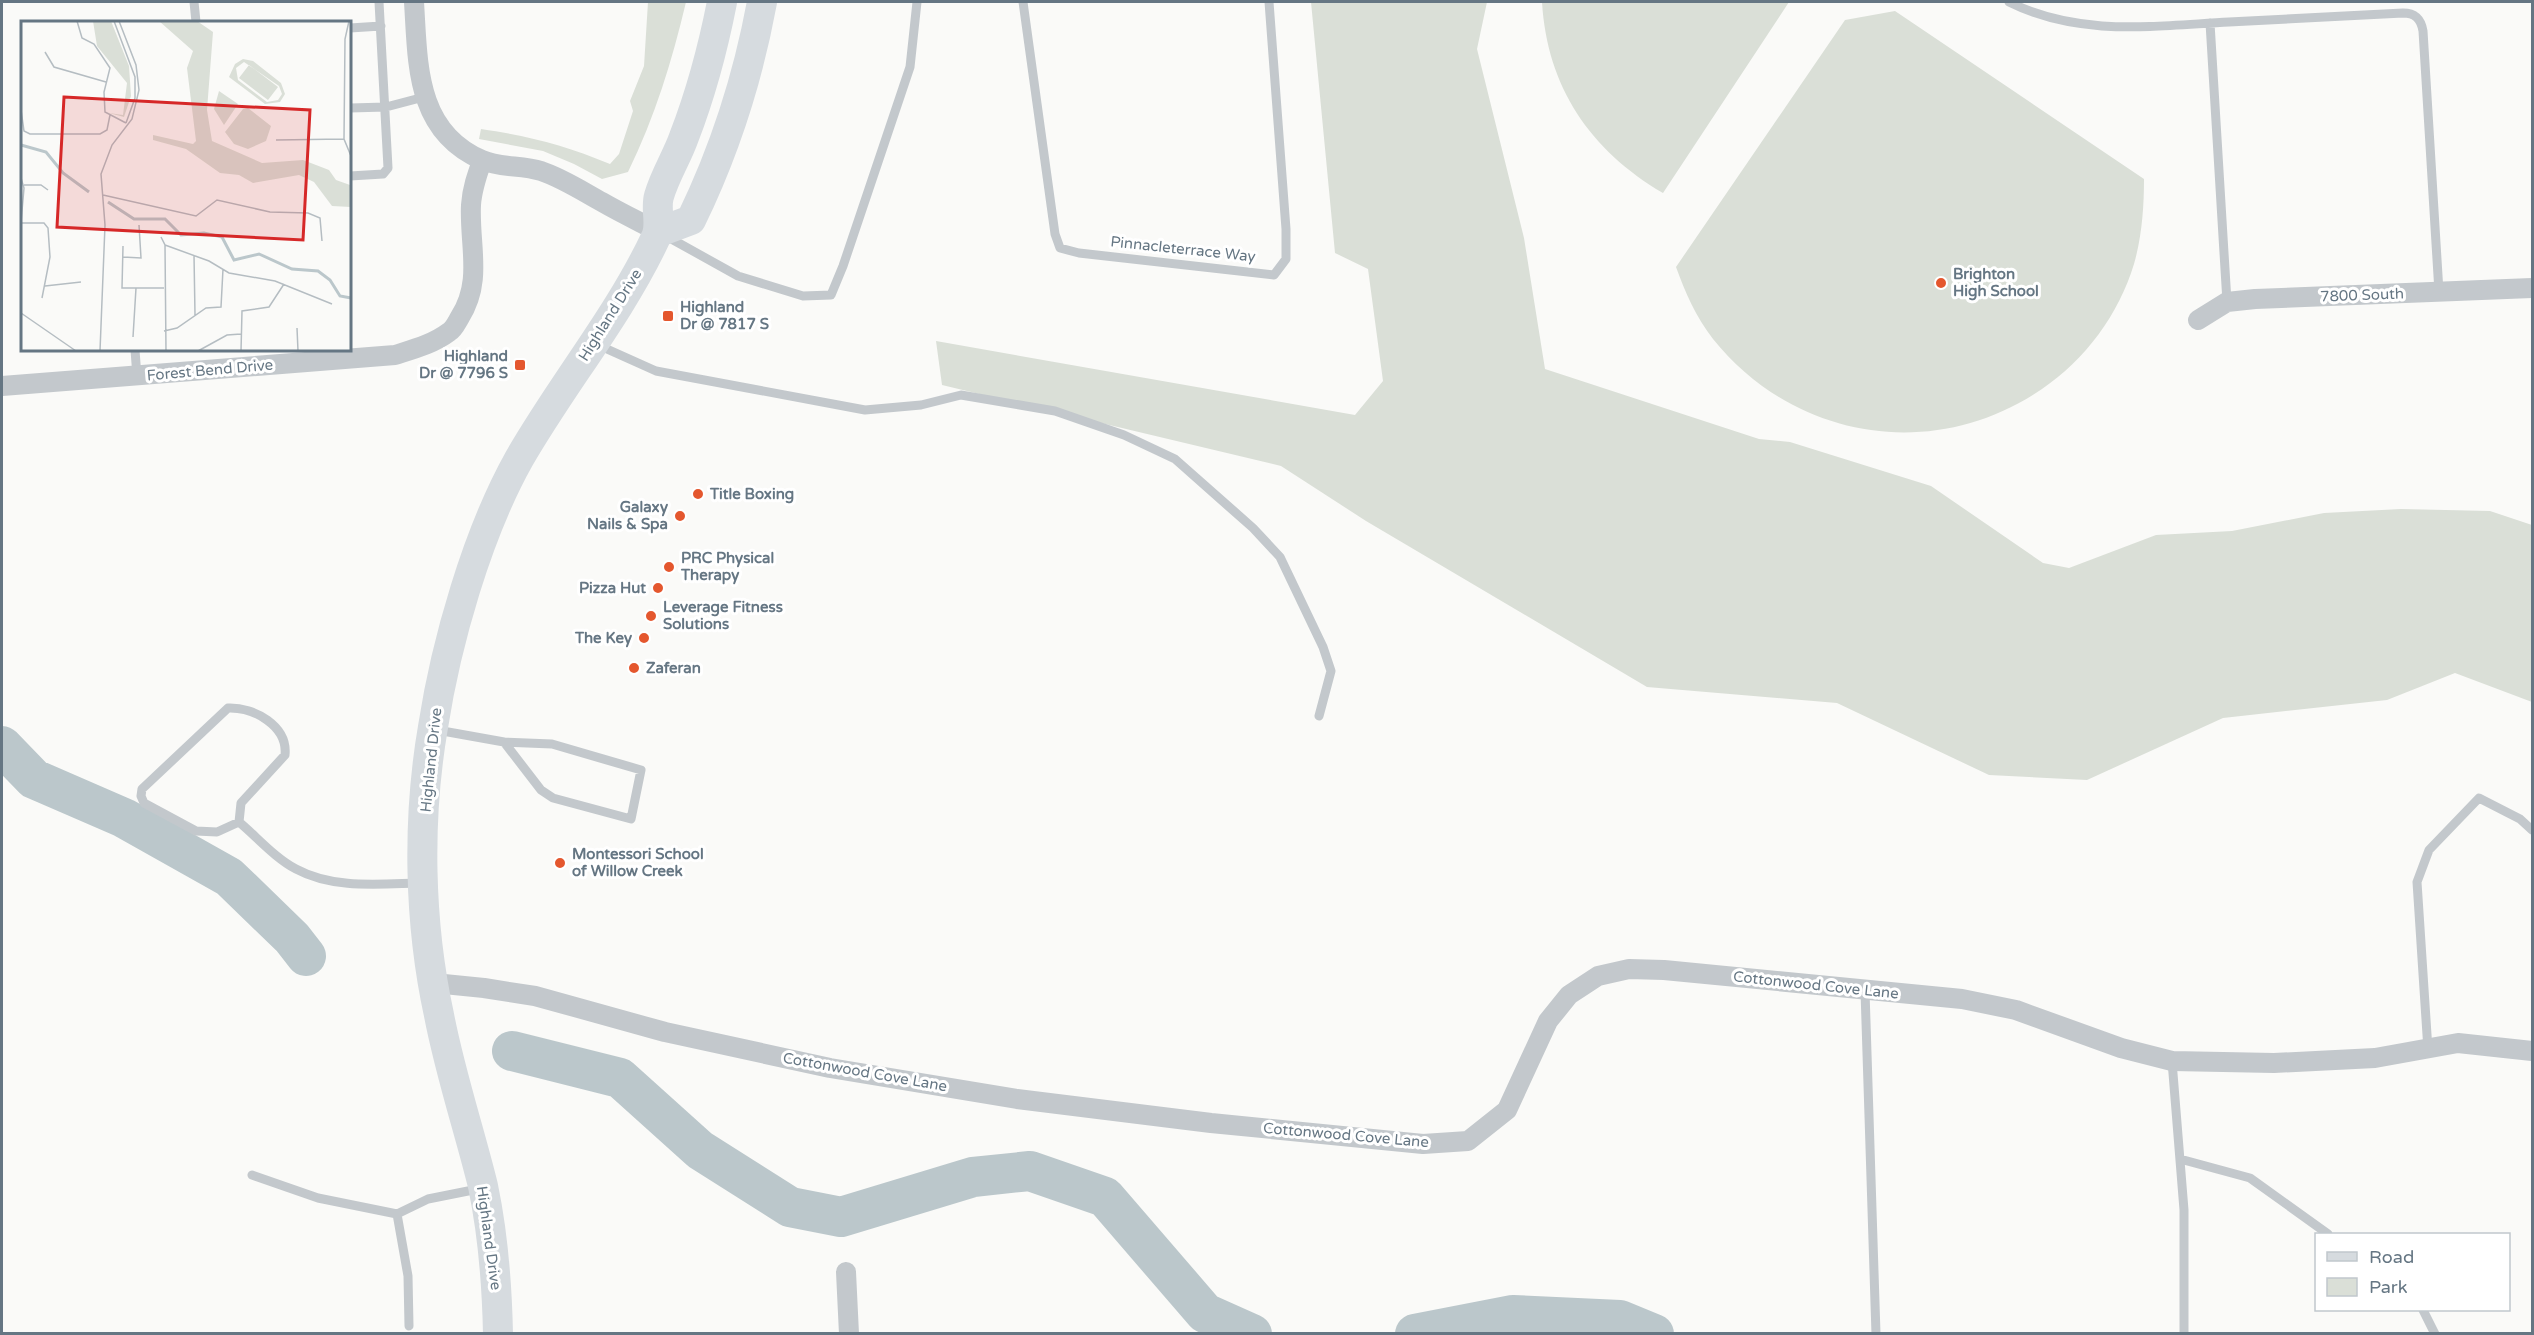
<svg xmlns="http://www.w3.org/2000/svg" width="2534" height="1335" font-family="'Varela Round',sans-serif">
  <rect width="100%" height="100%" fill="#fafaf8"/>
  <path fill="#dadfd7" d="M 648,2 L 686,2 C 672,61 655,117 628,172 L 602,179 L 574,164 L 543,151 L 479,139 L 481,129 C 529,136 565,145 610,164 L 619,154 L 633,111 L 630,101 L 644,66 Z
    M 1311,2 L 1487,2 L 1477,49 L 1524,238 L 1545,369 L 1759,439 L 1790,442 L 1931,486 L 2043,563 L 2069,568 L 2156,535 L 2232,531 L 2324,513 L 2401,509 L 2490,511 L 2532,525 L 2532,702 L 2455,673 L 2387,700 L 2223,718 L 2087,780 L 1989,775 L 1837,703 L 1647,687 L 1366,521 L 1281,466 L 942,385 L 936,341 L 1355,415 L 1383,381 L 1368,269 L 1335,253 Z
    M 1542,2 L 1789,2 L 1663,193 C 1590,150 1547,87 1542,2 Z
    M 1895,11 L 2144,179 C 2144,207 2142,236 2134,264 C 2119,314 2085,360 2042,389 C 1934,463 1794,440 1713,339 C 1696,317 1685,292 1676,267 L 1845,20 Z"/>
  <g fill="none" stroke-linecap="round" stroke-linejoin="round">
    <path stroke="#bbc7cb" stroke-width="40" d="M 2,746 L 34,779 L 124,818 L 229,877 L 292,938 L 306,956
      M 512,1051 L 620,1078 L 700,1150 L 790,1207 L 841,1217 L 973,1177 L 1030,1171 L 1105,1197 L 1205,1313 L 1252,1334
      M 1415,1334 L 1513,1315 L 1620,1320 L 1654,1334"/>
    <path stroke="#c3c8cc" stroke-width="9" d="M 194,2 L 196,22
      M 1023,2 L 1055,234 L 1060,248 L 1079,253 L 1274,275 L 1286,259 L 1286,229 L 1269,2
      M 2009,2 C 2079,37 2153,26 2229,22 C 2287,19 2345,16 2403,13 C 2415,13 2421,19 2423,31 L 2439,292
      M 2210,23 L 2227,302
      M 350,28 L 381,26
      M 350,108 L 386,107 L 424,97
      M 350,176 L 383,174 L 388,168 L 379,2
      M 666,236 L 738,276 L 803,296 L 831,295 L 843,266 L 910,67 L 917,2
      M 598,345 L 656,371 L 865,410 L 921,405 L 961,395 L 1055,411 L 1124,435 L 1175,459 L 1253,528 L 1280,557 L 1323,647 L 1331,671 L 1319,716
      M 135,350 L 137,377
      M 228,708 C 254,707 288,726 285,755 L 241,803 L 239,822 L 217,832 L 196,831 L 144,803 L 141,796 L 142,789 Z
      M 437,730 L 504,742 L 541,790 L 553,798 L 631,819 L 641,770 L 552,744 L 504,742
      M 239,822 C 257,837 275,858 296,869 C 333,889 378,884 419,883
      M 1865,991 L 1876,1334
      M 2428,1050 L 2417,882 L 2429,850 L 2479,798 L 2520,819 L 2532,830
      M 2172,1061 L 2184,1210 L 2184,1334
      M 2180,1159 L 2250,1178 L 2328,1234
      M 252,1175 L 318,1198 L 397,1214
      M 2423,1310 L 2435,1334
      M 409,1326 L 408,1276 L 397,1214 L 428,1199 L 478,1189"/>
    <path stroke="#c3c8cc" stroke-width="20" d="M 414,2 C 418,63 415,131 482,160 C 500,168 522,165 541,171 C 562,178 582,191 602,202 C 621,213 640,222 659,232
      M 2198,320 L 2227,302 L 2255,299 L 2532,288
      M 2,386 L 395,355 C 414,349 433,344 449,332 C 454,329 457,322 460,317 C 483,281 469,245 471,205 C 472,189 477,175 482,161
      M 434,983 L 484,988 L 535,996 L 665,1032 L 830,1068 L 1017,1099 L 1211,1123 L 1423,1144 L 1468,1141 L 1507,1110 L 1548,1021 L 1569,995 L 1598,976 L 1629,969 L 1664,970 L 1962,999 L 2016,1010 L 2121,1048 L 2172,1061 L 2274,1063 L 2375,1058 L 2458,1043 L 2532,1051
      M 846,1272 L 849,1334"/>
    <path stroke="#d6dbdf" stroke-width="30" d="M 659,232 L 691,220 C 725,150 748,78 762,2
      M 498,1334 C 497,1285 493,1234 483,1186 C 469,1129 450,1073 439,1015 C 419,923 417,820 433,727 C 446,643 477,534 519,459 C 562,384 619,316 656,237 C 662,224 655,209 659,196 C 665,175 677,157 684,137 C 701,93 713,48 722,2"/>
  </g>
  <g fill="#e4572e" stroke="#fff" stroke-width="2">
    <circle cx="1941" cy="283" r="6"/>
    <rect x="662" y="310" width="12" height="12" rx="3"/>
    <rect x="514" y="359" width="12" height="12" rx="3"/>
    <circle cx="698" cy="494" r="6"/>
    <circle cx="680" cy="516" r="6"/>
    <circle cx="669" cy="567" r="6"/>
    <circle cx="658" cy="588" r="6"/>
    <circle cx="651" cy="616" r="6"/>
    <circle cx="644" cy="638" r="6"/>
    <circle cx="634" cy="668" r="6"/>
    <circle cx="560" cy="863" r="6"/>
  </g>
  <g text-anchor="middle" stroke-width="6" stroke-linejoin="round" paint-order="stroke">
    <g font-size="15" fill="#657683" stroke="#fff">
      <text transform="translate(1183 249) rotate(6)" y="5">Pinnacleterrace Way</text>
      <text transform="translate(2362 295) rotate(-2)" y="5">7800 South</text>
      <text transform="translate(610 315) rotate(-58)" y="5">Highland Drive</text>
      <text transform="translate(210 370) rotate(-5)" y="5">Forest Bend Drive</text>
      <text transform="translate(431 760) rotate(-84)" y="5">Highland Drive</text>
      <text transform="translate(1816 985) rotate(6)" y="5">Cottonwood Cove Lane</text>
      <text transform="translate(865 1072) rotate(10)" y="5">Cottonwood Cove Lane</text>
      <text transform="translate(1346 1135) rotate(5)" y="5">Cottonwood Cove Lane</text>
      <text transform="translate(489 1238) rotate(82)" y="5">Highland Drive</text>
    </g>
    <g font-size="15" font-weight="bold" fill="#657683" stroke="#fff" text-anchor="start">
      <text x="1953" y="279">Brighton<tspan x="1953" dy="17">High School</tspan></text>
      <text x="680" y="312">Highland<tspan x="680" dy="17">Dr @ 7817 S</tspan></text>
      <text x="508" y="361" text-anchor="end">Highland<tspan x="508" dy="17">Dr @ 7796 S</tspan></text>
      <text x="710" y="499">Title Boxing</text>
      <text x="668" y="512" text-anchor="end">Galaxy<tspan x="668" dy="17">Nails &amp; Spa</tspan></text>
      <text x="681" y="563">PRC Physical<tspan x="681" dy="17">Therapy</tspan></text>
      <text x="646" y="593" text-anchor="end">Pizza Hut</text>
      <text x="663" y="612">Leverage Fitness<tspan x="663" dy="17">Solutions</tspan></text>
      <text x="632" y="643" text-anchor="end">The Key</text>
      <text x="646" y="673">Zaferan</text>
      <text x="572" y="859">Montessori School<tspan x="572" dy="17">of Willow Creek</tspan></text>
    </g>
  </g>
  <g transform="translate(21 21)">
    <rect width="330" height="330" fill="#fafaf8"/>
    <path d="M 72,0 L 90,0 L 108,45 L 110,75 L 103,96 L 88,92 L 102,94 L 106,62 L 76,25 ZM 138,0 L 176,0 L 192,11 L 186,89 L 191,120 L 241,142 L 282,139 L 308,149 L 315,159 L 329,164 L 330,186 L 311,185 L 293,161 L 278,154 L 232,162 L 218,154 L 199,152 L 165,128 L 132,119 L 132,114 L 172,123 L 175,120 L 166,47 L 172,30 ZM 222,38 L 232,40 L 260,62 L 264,73 L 259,81 L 244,83 L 208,56 L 214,43 ZM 223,41 L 258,65 L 261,73 L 257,79 L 246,81 L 217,59 L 215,47 ZM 228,44 L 257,66 L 247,79 L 218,57 ZM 198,70 L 217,83 L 203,104 L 193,88 ZM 227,87 L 250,105 L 245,120 L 227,128 L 213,123 L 204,111 L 222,88 Z" fill="#dadfd7" fill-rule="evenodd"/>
    <path fill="none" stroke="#bbc7cb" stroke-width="3" d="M 0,124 L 25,131 L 42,152 L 68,171M 87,181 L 113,198 L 144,198 L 160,214 L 183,212 L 201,216 L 213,239 L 238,233 L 271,248 L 297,250 L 309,259 L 319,275 L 330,277"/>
    <path fill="none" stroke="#b5bdc2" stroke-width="1.5" d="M 56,0 L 61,17 L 73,23 L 89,47 L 83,71 L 84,91 L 105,102M 93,0 L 114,56 L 114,77 L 105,102M 328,0 L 324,18 L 323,118 L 330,135M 24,31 L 33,46 L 85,61M 0,39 L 0,85M 0,89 L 3,110 L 9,113 L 79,113 L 86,109 L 89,94M 255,119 L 323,118M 0,157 L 3,167 L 0,201M 3,164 L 20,164 L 27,169M 82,174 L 175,195 L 196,179 L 249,191 L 287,192 L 299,197 L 301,220M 0,202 L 23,202 L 27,207 L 29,236 L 21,277M 140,216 L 144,224 L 145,330M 144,224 L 188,240 L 208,252 L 254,260 L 311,283M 102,225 L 101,267 L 143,267M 173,234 L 174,294M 102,236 L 120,237 L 118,204M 24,265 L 60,261M 0,292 L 55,330M 276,307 L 277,330M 143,310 L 156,307 L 185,287 L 200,286 L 202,248M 112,316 L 115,267M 79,330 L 84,204 L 80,153 L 91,124 L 111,98 L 118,69 L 115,44 L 98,0M 177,330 L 206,314 L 220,313M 220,330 L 221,290 L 248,286 L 263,263"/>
    <path fill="#d62828" fill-opacity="0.15" stroke="#d62828" stroke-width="3" d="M 43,76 L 289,89 L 282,219 L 36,206 Z"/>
    <rect width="330" height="330" fill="none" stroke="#657683" stroke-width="3"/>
  </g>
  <rect width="2534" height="1335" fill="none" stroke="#657683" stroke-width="6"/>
  <rect x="2315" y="1233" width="195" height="78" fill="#ffffff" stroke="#c1c8cd" stroke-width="1.5"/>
  <rect x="2327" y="1252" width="30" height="9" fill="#d6dbdf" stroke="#c1c8cd" stroke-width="1.5"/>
  <text x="2369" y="1263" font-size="18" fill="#657683">Road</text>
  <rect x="2327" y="1278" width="30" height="18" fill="#dadfd7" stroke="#c1c8cd" stroke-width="1.5"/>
  <text x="2369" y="1293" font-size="18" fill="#657683">Park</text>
</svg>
